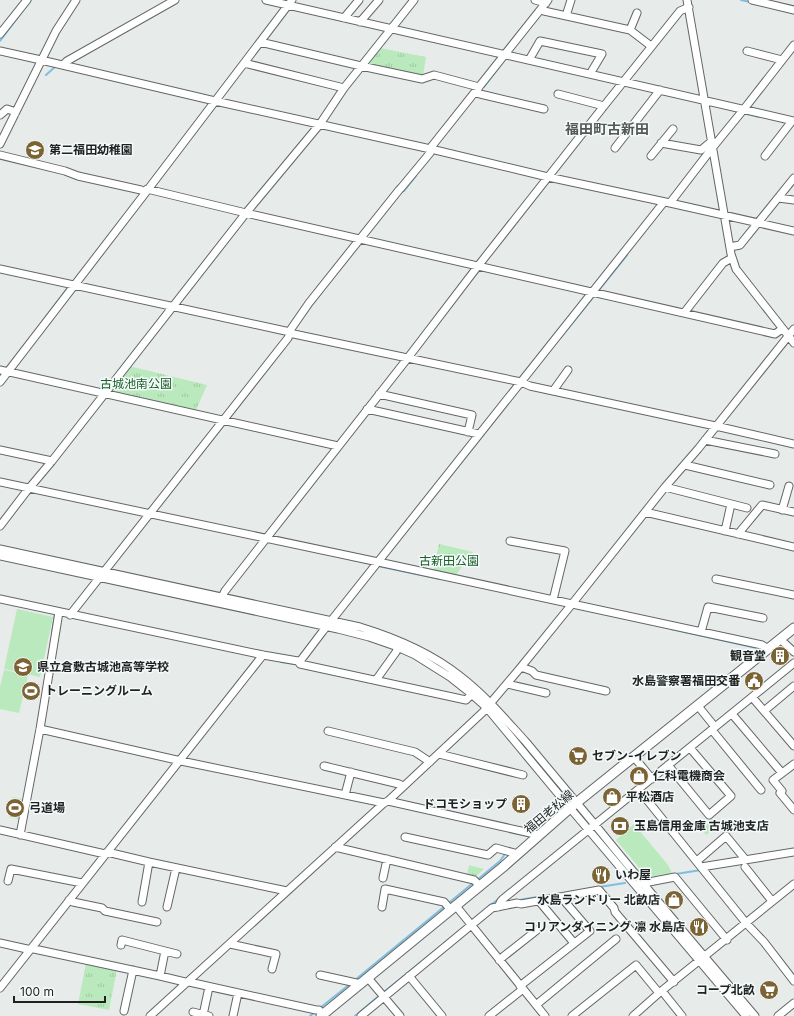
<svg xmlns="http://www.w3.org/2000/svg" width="794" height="1016" font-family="Inter,'Noto Sans JP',sans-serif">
  <defs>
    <pattern id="park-tufts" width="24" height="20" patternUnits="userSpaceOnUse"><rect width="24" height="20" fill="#b9e9bd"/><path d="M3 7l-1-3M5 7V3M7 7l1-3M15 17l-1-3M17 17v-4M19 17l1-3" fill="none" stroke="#9fc8a2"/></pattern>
  </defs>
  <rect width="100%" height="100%" fill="#e7eceb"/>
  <path fill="#b9e9bd" d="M 17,609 L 53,617 L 40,677 L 4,669 Z
    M 4,670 L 28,675 L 19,713 L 0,709 L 0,687 Z
    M 13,797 L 22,799 L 18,819 L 9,817 Z
    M 634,824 L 668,865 L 672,873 L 647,877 L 616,840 Z"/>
  <path fill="url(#park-tufts)" d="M 380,48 L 426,57 L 423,76 L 366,64 Z
    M 129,366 L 207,385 L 196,410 L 111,394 L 110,391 Z
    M 439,544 L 473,552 L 455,576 L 433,571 Z
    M 711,817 L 718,825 L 706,835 L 702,829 L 711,821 L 709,819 Z
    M 469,865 L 484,869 L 475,877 L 467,875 Z
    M 86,963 L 117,969 L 109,1010 L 78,1004 Z"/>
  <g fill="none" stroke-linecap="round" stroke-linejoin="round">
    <path stroke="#80bddf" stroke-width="2" d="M 741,0 L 750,2
      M 0,41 L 31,0
      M 46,75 L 56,66
      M 484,87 L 507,57
      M 747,114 L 759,117
      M 401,191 L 404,191 L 416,176
      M 305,314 L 322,292
      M 45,318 L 69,286
      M 275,332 L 288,335
      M 561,337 L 627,255
      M 530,389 L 565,397
      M 694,449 L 711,427
      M 349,559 L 372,564
      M 378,566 L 440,579
      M 671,629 L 757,648
      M 52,633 L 55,614
      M 281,662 L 294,664 L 296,664
      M 676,874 L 701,870
      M 477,880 L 500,861 L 505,854
      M 599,887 L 625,883
      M 519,900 L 556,894
      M 489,906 L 500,898
      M 355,980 L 473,883
      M 384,992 L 447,941
      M 320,1008 L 350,984
      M 310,1016 L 315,1012
      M 355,1016 L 380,995"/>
    <defs>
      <path id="minor" d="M 266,0 L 794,121
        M 535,0 L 546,3
        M 687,0 L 731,254 L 736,269 L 794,343
        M 752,0 L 794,10
        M 541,9 L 544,11 L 630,30 L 651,46
        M 566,16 L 571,0
        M 344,18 L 359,0
        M 360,22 L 379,0
        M 630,30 L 637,13
        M 0,34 L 27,0
        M 260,42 L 361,66 L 422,79 L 434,75 L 479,87
        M 0,51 L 41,60 L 215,101 L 435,150 L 548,177 L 670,203 L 794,231
        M 747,51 L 782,60
        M 529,60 L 540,41 L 602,54 L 590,74
        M 244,63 L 344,88
        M 63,65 L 67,61 L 175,0
        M 475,92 L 480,94 L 544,109
        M 558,94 L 604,106
        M 0,115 L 7,109 L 16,112
        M 661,143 L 701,150 L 712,141
        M 0,144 L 56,31 L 76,0
        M 615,148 L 660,90
        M 0,155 L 65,171 L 78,176 L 141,190 L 145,192
        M 651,156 L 673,129
        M 765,156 L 792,121
        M 147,189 L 246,213 L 775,334 L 782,329
        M 778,198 L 794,200
        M 670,203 L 713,147 L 744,109 L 794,45
        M 730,247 L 740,245 L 794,178
        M 0,269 L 290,332
        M 684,313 L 723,263 L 732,258
        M 289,333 L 521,382 L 530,386 L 720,427 L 794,444
        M 0,370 L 338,446
        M 0,382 L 143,196 L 292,0
        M 553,391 L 568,370
        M 379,394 L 472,415 L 468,432
        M 367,409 L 479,434
        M 705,440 L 775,454
        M 0,450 L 52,461
        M 685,465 L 770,485
        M 0,482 L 383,563 L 762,645 L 768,649
        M 665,487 L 747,508
        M 782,510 L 789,486
        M 645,512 L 794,547
        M 0,526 L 26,492 L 52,461 L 246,213 L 320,124 L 344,88 L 391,29 L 414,0
        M 725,531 L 731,504
        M 738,534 L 762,505 L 794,512
        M 510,541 L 565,551 L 553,600
        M 0,549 L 360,627 C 396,638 430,652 460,676 C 485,695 505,719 526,742 C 549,770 573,798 596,826 C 648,890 701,953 755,1016
        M 0,556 L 338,629 L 369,637 L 395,646 L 415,655 L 450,677 L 469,692 L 487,708 L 570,808 L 746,1016
        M 716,579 L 794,595
        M 222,597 L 225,591 L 407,359 L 478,266 L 604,106 L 680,11 L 689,7
        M 0,599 L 263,655 L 298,661 L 300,664 L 466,700 L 472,694
        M 70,615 L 288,338 L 291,329 L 309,303 L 399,190 L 401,188 L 430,153 L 432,146 L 548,0
        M 701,632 L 708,607 L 763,618
        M 780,639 L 794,652
        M 298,661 L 301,660 L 323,631 L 664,202
        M 521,667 L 532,671 L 536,675 L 606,691
        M 376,680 L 396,652 L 398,647
        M 507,684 L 546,693
        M 752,697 L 794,746
        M 698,706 L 715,727
        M 764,711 L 794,686
        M 732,714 L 782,773
        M 40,729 L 181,761 L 384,803
        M 712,730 L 761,790
        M 328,731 L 415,752 L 430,762
        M 439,754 L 523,775
        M 634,757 L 652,779
        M 794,764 L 773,780 L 782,791 L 780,793 L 794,810
        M 668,765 L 709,815 L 731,796 L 690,748
        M 324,766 L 399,784 L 403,786
        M 639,790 L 746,923 L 764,942 L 794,981
        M 345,795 L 351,772
        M 388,801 L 539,835
        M 0,830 L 105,854
        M 20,835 L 40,729 L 59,612
        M 405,837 L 488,855 L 496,848 L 518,854
        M 335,847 L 474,880 L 480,886
        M 107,852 L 149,862 L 287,891
        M 697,861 L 726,836 L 745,859
        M 701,867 L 794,852
        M 745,867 L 772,901
        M 383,878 L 387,859
        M 8,881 L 11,869 L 82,883
        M 640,883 L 649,882 L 675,877 L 727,940
        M 69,900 L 73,902 L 102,908 L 105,911 L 157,922
        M 539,901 L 574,943
        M 142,902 L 149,862
        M 456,906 L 545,1016
        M 167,907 L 176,868
        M 382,907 L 385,889 L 444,902 L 451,910
        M 498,907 L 501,901 L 503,899 L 794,663
        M 0,943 L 27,949 L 34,949 L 160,976 L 185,982 L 189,982 L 316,1010 L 319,1010 L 323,1014
        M 230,944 L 276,954 L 272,969
        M 121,945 L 122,940 L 165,951 L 160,976
        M 165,951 L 177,954
        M 499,960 L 537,930
        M 320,975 L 361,984
        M 409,976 L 442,1016
        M 368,978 L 400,1016
        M 520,986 L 590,931 L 561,897
        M 0,988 L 263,655
        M 662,991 L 682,1016
        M 536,1005 L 616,939
        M 124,1011 L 133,970
        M 193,1012 L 209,1016
        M 203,1015 L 209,987
        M 150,1016 L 384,803 L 388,801 L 483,712 L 521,667 L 572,604 L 665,487 L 698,449 L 794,329
        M 233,1016 L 238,993
        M 361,1016 L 492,908 L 517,903 L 521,904 L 599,890 L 614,908 L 615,912 L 674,982
        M 489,1016 L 523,989
        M 572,1016 L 636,965 L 659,993
        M 633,1016 L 659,993 L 794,884
        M 778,1016 L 794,1003"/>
      <path id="major" d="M 321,1016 L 503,867 L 570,808 L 794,628"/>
    </defs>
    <use href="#minor" stroke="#626766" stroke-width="9"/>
    <use href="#major" stroke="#626766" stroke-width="11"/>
    <use href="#minor" stroke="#fff" stroke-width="7"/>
    <use href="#major" stroke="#fff" stroke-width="9"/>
  </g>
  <defs>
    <symbol id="school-disc" viewBox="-11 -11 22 22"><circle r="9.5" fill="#7c6334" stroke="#f4f9f9"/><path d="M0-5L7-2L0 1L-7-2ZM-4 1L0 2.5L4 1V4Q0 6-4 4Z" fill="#fff"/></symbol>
    <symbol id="building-disc" viewBox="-11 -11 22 22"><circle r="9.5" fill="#7c6334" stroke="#f4f9f9"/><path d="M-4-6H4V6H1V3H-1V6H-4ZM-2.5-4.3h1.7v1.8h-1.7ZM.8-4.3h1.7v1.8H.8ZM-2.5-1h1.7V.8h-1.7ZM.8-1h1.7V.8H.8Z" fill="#fff"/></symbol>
    <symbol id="civic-disc" viewBox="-11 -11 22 22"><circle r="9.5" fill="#7c6334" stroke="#f4f9f9"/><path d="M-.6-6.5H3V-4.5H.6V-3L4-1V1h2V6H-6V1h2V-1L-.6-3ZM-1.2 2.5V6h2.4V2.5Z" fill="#fff"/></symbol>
    <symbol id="stadium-disc" viewBox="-11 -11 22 22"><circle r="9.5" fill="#7c6334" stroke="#f4f9f9"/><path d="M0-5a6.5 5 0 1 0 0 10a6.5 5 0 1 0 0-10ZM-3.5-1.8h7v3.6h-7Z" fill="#fff"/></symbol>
    <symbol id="supermarket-disc" viewBox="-11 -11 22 22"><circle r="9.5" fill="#7c6334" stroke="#f4f9f9"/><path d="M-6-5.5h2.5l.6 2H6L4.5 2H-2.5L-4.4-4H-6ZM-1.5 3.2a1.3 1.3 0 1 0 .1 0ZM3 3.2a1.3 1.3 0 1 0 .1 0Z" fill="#fff"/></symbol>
    <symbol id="shop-disc" viewBox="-11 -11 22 22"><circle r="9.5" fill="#7c6334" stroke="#f4f9f9"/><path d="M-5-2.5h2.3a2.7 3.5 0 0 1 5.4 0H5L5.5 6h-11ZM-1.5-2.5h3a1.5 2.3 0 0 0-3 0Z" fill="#fff"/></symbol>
    <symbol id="bank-disc" viewBox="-11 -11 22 22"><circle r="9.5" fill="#7c6334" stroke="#f4f9f9"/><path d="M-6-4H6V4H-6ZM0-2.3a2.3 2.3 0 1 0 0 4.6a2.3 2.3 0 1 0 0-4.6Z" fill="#fff"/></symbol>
    <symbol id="restaurant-disc" viewBox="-11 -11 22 22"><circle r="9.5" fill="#7c6334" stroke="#f4f9f9"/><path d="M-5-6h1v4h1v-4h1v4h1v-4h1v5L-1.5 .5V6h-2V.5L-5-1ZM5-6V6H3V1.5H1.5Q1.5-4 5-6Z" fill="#fff"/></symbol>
  </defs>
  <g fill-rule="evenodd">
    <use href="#school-disc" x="24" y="139" width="22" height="22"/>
    <use href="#building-disc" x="769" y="645" width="22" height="22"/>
    <use href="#school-disc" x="12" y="656" width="22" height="22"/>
    <use href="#civic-disc" x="743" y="670" width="22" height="22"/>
    <use href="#stadium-disc" x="20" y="680" width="22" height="22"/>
    <use href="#supermarket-disc" x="567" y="745" width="22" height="22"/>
    <use href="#shop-disc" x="628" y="765" width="22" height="22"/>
    <use href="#shop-disc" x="601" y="786" width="22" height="22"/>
    <use href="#building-disc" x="510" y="793" width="22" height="22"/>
    <use href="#stadium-disc" x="4" y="797" width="22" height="22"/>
    <use href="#bank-disc" x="609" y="815" width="22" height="22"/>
    <use href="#restaurant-disc" x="590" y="864" width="22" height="22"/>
    <use href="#shop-disc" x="663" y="889" width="22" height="22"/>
    <use href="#restaurant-disc" x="688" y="916" width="22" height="22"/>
    <use href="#supermarket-disc" x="758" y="979" width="22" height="22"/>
  </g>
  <g text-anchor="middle" stroke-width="3" stroke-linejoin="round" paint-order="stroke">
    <g font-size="12" font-weight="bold" fill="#1f2121" stroke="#f4f9f9" text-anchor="start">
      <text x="49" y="154">第二福田幼稚園</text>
      <text x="766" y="660" text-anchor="end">観音堂</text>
      <text x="37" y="671">県立倉敷古城池高等学校</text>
      <text x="740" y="685" text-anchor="end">水島警察署福田交番</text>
      <text x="45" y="695">トレーニングルーム</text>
      <text x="592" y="760">セブン-イレブン</text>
      <text x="653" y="780">仁科電機商会</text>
      <text x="626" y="801">平松酒店</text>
      <text x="507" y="808" text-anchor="end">ドコモショップ</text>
      <text x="29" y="812">弓道場</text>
      <text x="634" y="830">玉島信用金庫 古城池支店</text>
      <text x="615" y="879">いわ屋</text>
      <text x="660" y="904" text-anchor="end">水島ランドリー 北畝店</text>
      <text x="685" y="931" text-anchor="end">コリアンダイニング 凛 水島店</text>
      <text x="755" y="994" text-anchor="end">コープ北畝</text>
    </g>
    <g font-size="12" fill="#1c6029" stroke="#f4f9f9">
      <text x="136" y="388">古城池南公園</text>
      <text x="449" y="565">古新田公園</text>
    </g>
    <g font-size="12" fill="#1f2121" stroke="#f4f9f9">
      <text transform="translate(549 812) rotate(-40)" y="4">福田老松線</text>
    </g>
    <g font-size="14" font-weight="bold" fill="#545857" stroke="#f4f9f9">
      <text x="607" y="134">福田町古新田</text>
    </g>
  </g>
  <path d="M14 996v6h91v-6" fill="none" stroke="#1f2121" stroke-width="2"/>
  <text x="20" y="996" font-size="12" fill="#1f2121" stroke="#f4f9f9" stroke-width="3" paint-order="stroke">100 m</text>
</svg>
